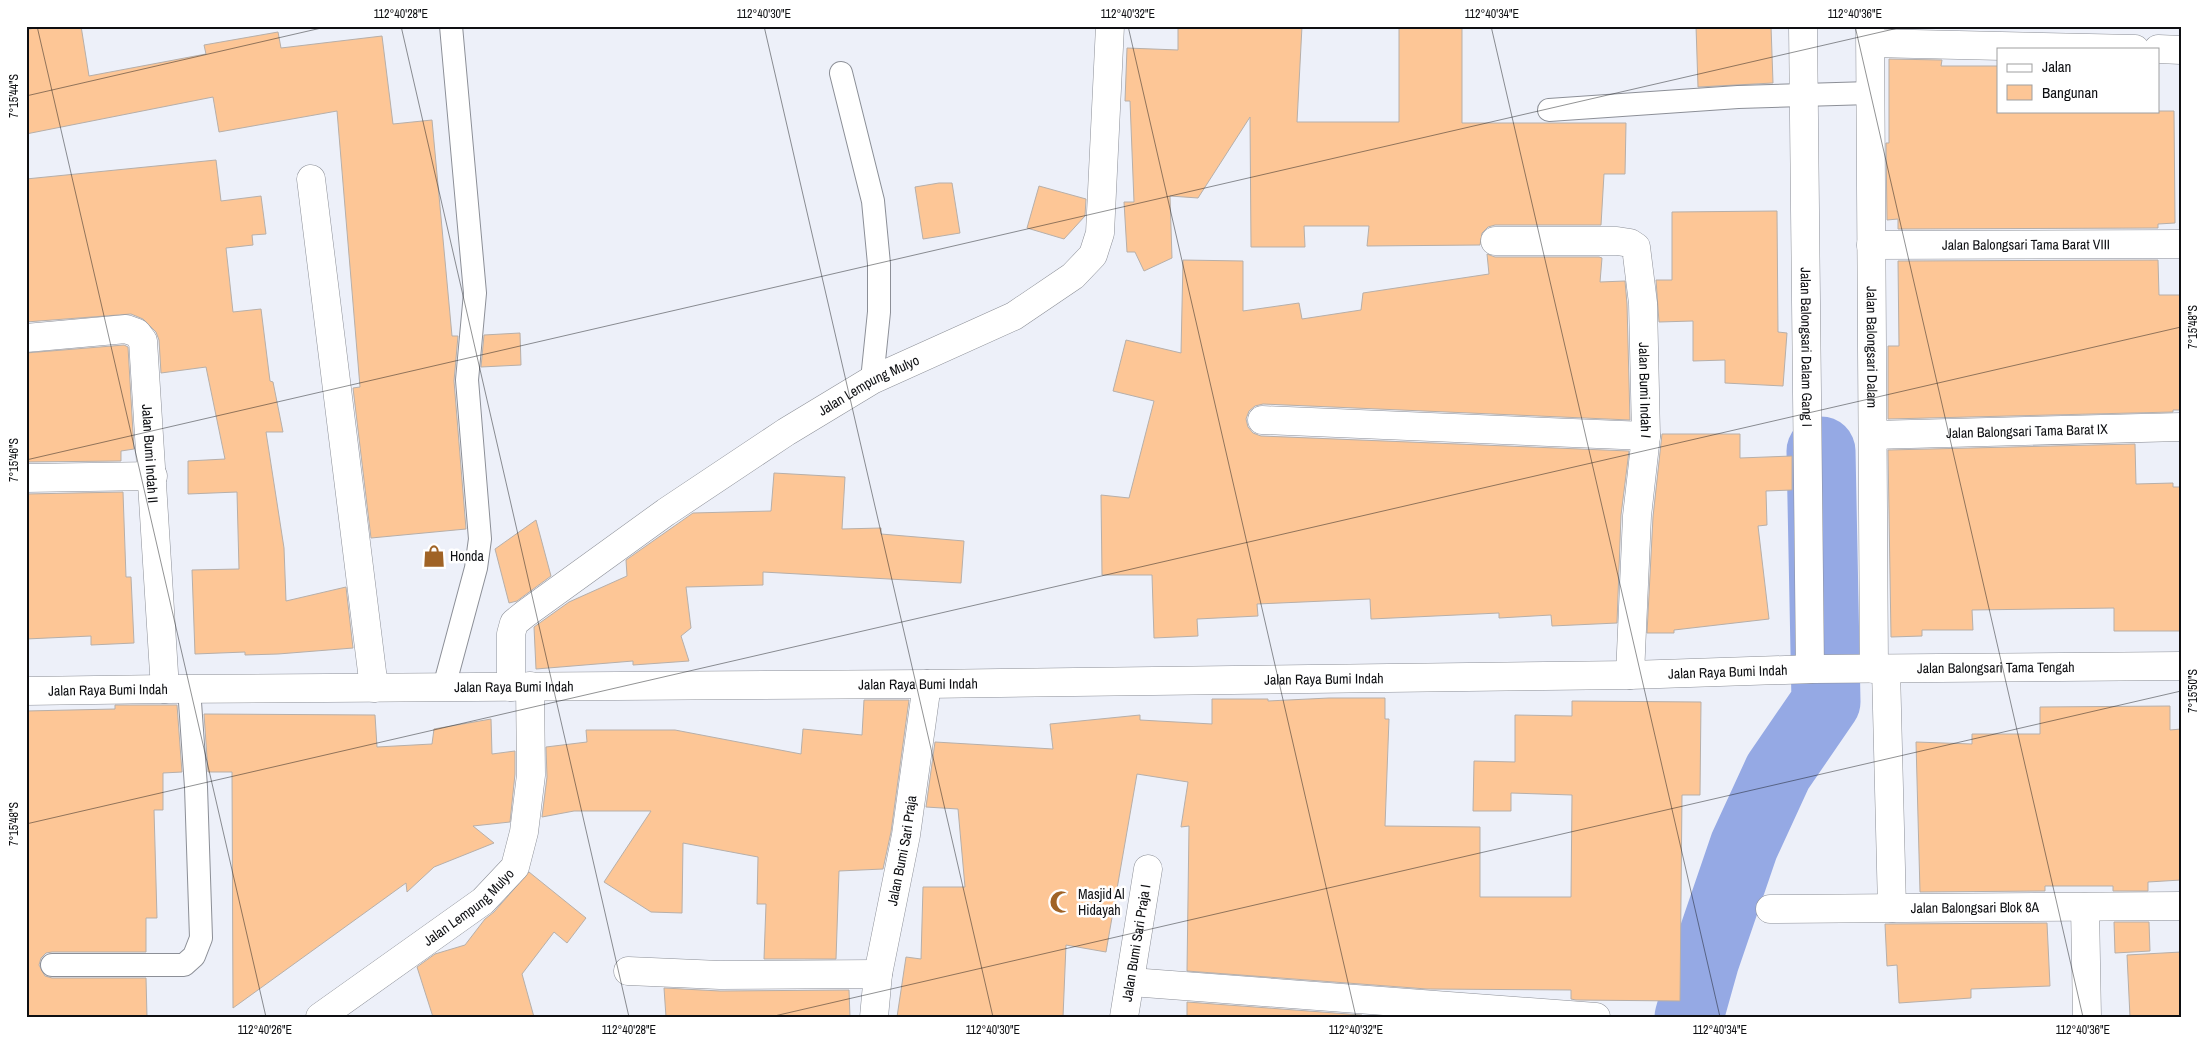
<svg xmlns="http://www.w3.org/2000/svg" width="2207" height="1043" font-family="'Archivo Narrow',sans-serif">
  <rect width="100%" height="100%" fill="#edf0f9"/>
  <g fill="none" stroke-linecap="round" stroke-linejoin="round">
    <path stroke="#95a9e4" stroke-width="69" d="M 1689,1017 L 1705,960 L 1744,846 L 1778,772 L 1826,702 L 1821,451"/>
  </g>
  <path fill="#fdc696" stroke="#b7afa9" d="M 43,26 L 81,26 L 89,76 L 206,54 L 204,45 L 278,32 L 281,48 L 382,36 L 393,124 L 432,120 L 452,336 L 458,336 L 454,381 L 466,529 L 371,538 L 353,388 L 360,387 L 337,111 L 219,132 L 213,97 L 26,134 L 26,30 Z
    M 1178,26 L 1302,26 L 1297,122 L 1399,122 L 1399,26 L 1462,26 L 1462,123 L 1626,123 L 1625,174 L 1604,174 L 1601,225 L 1495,225 L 1488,227 L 1482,233 L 1480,245 L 1367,246 L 1369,226 L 1304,226 L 1305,247 L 1251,247 L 1250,117 L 1198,198 L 1170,196 L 1172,258 L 1144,271 L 1135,252 L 1127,252 L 1124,202 L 1134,202 L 1130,101 L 1125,101 L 1127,48 L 1178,50 Z
    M 1696,26 L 1771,26 L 1773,83 L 1698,87 Z
    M 1889,59 L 1942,60 L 1941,66 L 1998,66 L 1998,111 L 2174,111 L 2175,223 L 2158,224 L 2158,228 L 1898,229 L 1898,219 L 1887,220 L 1886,143 L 1889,143 Z
    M 216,160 L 221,201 L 261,196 L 266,234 L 252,235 L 253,245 L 226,248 L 233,312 L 261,309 L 270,381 L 273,382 L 283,432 L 266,432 L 284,548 L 286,601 L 346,587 L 353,648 L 278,654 L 245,655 L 245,652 L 195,654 L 192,570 L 239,569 L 237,492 L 188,494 L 188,461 L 225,459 L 206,367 L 161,373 L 159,340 L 156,332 L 143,319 L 131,314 L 26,322 L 26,179 Z
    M 939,183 L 952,183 L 960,233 L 923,239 L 915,187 Z
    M 1039,186 L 1086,199 L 1085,216 L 1064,239 L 1027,228 Z
    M 1777,211 L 1778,332 L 1787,333 L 1783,386 L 1725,383 L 1725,360 L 1693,361 L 1693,321 L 1659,322 L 1656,280 L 1672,280 L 1672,212 Z
    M 1487,254 L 1495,257 L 1599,257 L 1602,258 L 1600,282 L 1625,281 L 1627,304 L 1630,420 L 1263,404 L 1255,406 L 1249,411 L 1246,419 L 1248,427 L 1253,433 L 1261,436 L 1629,451 L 1621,515 L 1617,623 L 1552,626 L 1551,615 L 1499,618 L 1499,613 L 1371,619 L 1370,599 L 1257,604 L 1258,616 L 1197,619 L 1198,636 L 1154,638 L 1152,575 L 1102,575 L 1101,495 L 1129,498 L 1154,401 L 1113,391 L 1126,340 L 1181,353 L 1183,260 L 1243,261 L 1243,311 L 1299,303 L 1302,319 L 1361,310 L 1363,293 L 1489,274 Z
    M 2158,260 L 2159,295 L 2181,295 L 2181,410 L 2173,410 L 2173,412 L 1888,419 L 1888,346 L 1899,346 L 1898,261 Z
    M 520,333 L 521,365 L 481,367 L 484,335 Z
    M 124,345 L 128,347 L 134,449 L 121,451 L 121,461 L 26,462 L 26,353 Z
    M 1662,434 L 1740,434 L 1740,458 L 1792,456 L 1792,490 L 1766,491 L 1767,525 L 1758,526 L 1769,619 L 1674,630 L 1674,633 L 1647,633 L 1653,517 Z
    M 2135,444 L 2136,484 L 2173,483 L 2173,487 L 2181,487 L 2181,631 L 2114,631 L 2114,608 L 1972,610 L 1973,630 L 1922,630 L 1922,636 L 1891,637 L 1888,450 Z
    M 774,473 L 845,477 L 842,529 L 881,528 L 881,534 L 964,541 L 961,583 L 763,572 L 763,585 L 686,587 L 691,628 L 681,636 L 689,661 L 633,665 L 633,661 L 536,669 L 534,627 L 569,602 L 627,576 L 626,560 L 693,513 L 771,511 Z
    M 123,492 L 126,577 L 131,577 L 134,643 L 91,645 L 91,636 L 26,639 L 26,494 Z
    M 536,520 L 551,576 L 517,601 L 509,603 L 495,549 Z
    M 1329,698 L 1385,698 L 1385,719 L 1389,719 L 1385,826 L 1480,827 L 1480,897 L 1571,897 L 1572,795 L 1511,793 L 1511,811 L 1473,811 L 1474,761 L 1515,762 L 1515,715 L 1572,716 L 1572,701 L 1701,702 L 1700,795 L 1682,795 L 1680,1001 L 1576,1000 L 1571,999 L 1571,990 L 1427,989 L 1187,971 L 1189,826 L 1181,827 L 1188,782 L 1137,774 L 1106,952 L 1066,945 L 1063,1017 L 897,1017 L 906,957 L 921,959 L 923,887 L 965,887 L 958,809 L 926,807 L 935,742 L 1053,749 L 1050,724 L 1140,715 L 1140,720 L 1212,724 L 1212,699 L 1268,699 L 1268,701 Z
    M 864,700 L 909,700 L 891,832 L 883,869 L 839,871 L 836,959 L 764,959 L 766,904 L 757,904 L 758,857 L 683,843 L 682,913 L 651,912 L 604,882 L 651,811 L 574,811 L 542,817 L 547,777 L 546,747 L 587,742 L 586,730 L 675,730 L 801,754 L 803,729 L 862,735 Z
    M 115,705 L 177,705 L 182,772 L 163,773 L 163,810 L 154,810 L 157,918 L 146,918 L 146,952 L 52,952 L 46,953 L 41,958 L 39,965 L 45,976 L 52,978 L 146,978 L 147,1017 L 26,1017 L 26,711 L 115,709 Z
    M 2170,706 L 2170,730 L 2181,729 L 2181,880 L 2148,882 L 2148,891 L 2113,891 L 2113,886 L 2045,886 L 2045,891 L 1920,892 L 1916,742 L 1972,744 L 1972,734 L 2040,734 L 2040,707 Z
    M 204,714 L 375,715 L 377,747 L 432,744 L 434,729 L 491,719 L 492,754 L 515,751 L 515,774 L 510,822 L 473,826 L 494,843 L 434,867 L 407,892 L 406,883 L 233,1008 L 232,772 L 208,772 Z
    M 529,872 L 586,918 L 567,943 L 554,932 L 522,974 L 534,1017 L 433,1017 L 417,967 L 435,954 L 465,945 L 485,919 L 494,912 Z
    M 2114,922 L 2149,922 L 2150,951 L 2115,953 Z
    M 2047,923 L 2050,986 L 1971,989 L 1971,998 L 1899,1003 L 1897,965 L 1887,966 L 1885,924 Z
    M 2181,952 L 2181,1017 L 2130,1017 L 2127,955 Z
    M 664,988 L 720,991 L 849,990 L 850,1017 L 666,1017 Z
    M 1187,1002 L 1362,1015 L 1362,1017 L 1187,1017 Z"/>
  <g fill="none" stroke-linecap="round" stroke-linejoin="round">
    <defs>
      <path id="service" d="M 841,73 L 873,201 L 879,264 L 879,312 L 872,380
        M 1549,110 L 1738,97 L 1870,93
        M 444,687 L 476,568 L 480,539 L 467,380 L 475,293 L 451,26
        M 52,965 L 184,965 L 194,956 L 201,938 L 196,787 L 189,688"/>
      <g id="minor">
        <path id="s1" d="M 1803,26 L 1810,669"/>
        <path id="s2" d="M 1870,26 L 1874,669"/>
        <path d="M 1871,43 L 2135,49"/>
        <path d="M 2158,49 L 2181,50"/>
        <path d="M 311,179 L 374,688"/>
        <path id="s3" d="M 1495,241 L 1617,241 L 1630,243 L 1636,247 L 1643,303 L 1646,436 L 1637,516 L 1630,675"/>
        <path id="s4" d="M 1871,245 L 2181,244"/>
        <path id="s5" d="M 26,338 L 126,329 L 137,333 L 143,341 L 165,689"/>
        <path d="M 1262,420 L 1646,436"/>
        <path id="s6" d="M 1873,435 L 2181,427"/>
        <path d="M 26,478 L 153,476"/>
        <path d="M 1886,669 L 1892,908"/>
        <path id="s7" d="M 511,687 L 511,634 L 514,623 L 525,614 L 666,512 L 786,432 L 872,380 L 1014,316 L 1073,276 L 1093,255 L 1100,233 L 1110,26"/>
        <path d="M 2085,907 L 2087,1017"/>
        <path id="s8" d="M 1770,909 L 2181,906"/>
        <path d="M 628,971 L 720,975 L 878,974"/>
        <path d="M 1131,982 L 1596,1017"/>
        <path id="s9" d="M 320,1017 L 483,901 L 515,867 L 524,832 L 531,775 L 530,686"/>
        <path id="s10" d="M 874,1017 L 878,974 L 906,835 L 927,684"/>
        <path id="s11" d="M 1124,1017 L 1148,869"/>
      </g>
      <g id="tertiary">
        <path id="s12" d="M 26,691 L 165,689 L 927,684 L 1630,675 L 1813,669 L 2181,666"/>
      </g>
    </defs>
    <use href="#service" stroke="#8c8f97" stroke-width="24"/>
    <use href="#minor" stroke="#8c8f97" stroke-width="29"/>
    <use href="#tertiary" stroke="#8c8f97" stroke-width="29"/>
    <use href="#service" stroke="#fff" stroke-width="22"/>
    <use href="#minor" stroke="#fff" stroke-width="28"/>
    <use href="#tertiary" stroke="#fff" stroke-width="28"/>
  </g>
  <path fill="none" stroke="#0e0f12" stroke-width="1" stroke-opacity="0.45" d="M 37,26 L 266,1017M 401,26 L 629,1017M 764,26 L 993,1017M 1128,26 L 1356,1017M 1491,26 L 1720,1017M 1855,26 L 2083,1017M 26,96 L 330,26M 26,460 L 1907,26M 26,824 L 2181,327M 770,1017 L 2181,691"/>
  <defs>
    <symbol id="shop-bare" viewBox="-9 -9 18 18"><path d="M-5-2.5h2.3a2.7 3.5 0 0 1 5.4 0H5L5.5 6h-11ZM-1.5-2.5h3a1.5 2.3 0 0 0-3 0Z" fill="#a06326" stroke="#fff" stroke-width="2.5" paint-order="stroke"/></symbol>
    <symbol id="mosque-bare" viewBox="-9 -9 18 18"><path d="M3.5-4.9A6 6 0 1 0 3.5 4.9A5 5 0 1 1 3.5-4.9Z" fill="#a06326" stroke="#fff" stroke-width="2.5" paint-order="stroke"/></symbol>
  </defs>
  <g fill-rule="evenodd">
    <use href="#shop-bare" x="418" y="540" width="32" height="32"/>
    <use href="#mosque-bare" x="1045" y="886" width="32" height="32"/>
  </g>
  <g text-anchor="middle" stroke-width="5" stroke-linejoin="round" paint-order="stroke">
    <g font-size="14" fill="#0e0f12" stroke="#fff">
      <text dy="5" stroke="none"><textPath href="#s4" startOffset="155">Jalan Balongsari Tama Barat VIII</textPath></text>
      <text dy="5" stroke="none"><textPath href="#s1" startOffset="321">Jalan Balongsari Dalam Gang I</textPath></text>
      <text dy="5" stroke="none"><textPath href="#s2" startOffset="321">Jalan Balongsari Dalam</textPath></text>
      <text dy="5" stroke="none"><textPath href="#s7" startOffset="492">Jalan Lempung Mulyo</textPath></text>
      <text dy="5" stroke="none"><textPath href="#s3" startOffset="286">Jalan Bumi Indah I</textPath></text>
      <text dy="5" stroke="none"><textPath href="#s6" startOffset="154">Jalan Balongsari Tama Barat IX</textPath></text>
      <text dy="5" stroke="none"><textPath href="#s5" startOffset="235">Jalan Bumi Indah II</textPath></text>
      <text dy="5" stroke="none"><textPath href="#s12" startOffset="1970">Jalan Balongsari Tama Tengah</textPath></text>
      <text dy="5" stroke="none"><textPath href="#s12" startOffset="1702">Jalan Raya Bumi Indah</textPath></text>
      <text dy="5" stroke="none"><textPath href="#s12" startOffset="1298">Jalan Raya Bumi Indah</textPath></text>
      <text dy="5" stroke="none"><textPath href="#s12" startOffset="892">Jalan Raya Bumi Indah</textPath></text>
      <text dy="5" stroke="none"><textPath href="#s12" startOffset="488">Jalan Raya Bumi Indah</textPath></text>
      <text dy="5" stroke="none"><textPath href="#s12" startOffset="82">Jalan Raya Bumi Indah</textPath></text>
      <text dy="5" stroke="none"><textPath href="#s10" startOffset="169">Jalan Bumi Sari Praja</textPath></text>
      <text dy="5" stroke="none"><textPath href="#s9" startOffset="185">Jalan Lempung Mulyo</textPath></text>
      <text dy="5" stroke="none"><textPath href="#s8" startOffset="205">Jalan Balongsari Blok 8A</textPath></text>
      <text dy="5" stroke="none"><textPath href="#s11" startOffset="75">Jalan Bumi Sari Praja I</textPath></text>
    </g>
    <g font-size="14" fill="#0e0f12" stroke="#fff" text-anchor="start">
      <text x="450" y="561">Honda</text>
      <text x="1078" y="899">Masjid Al<tspan x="1078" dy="16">Hidayah</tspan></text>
    </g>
  </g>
  <rect width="2207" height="1043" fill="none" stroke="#ffffff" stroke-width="55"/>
  <rect x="1997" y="48" width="162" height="65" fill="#ffffff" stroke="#9f9fa0"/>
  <rect x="2007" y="64" width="25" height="8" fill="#ffffff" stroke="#9f9fa0"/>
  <text x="2042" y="72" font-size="15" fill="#0e0f12">Jalan</text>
  <rect x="2007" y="85" width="25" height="15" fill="#fdc696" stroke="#9f9fa0"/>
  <text x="2042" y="98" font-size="15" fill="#0e0f12">Bangunan</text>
  <rect x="28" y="28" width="2152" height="988" fill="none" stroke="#0e0f12" stroke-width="2"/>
  <g font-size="12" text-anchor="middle" fill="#0e0f12">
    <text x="401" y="18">112°40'28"E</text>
    <text x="764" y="18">112°40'30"E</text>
    <text x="1128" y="18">112°40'32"E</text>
    <text x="1492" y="18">112°40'34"E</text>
    <text x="1855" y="18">112°40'36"E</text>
    <text transform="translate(14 96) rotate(-90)" y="4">7°15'44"S</text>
    <text transform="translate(2193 327) rotate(-90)" y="4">7°15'48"S</text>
    <text transform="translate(14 460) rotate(-90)" y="4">7°15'46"S</text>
    <text transform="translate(2193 691) rotate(-90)" y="4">7°15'50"S</text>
    <text transform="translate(14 824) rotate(-90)" y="4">7°15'48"S</text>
    <text x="265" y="1034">112°40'26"E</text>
    <text x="629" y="1034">112°40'28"E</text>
    <text x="993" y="1034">112°40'30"E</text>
    <text x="1356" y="1034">112°40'32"E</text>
    <text x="1720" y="1034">112°40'34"E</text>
    <text x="2083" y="1034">112°40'36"E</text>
  </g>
</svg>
